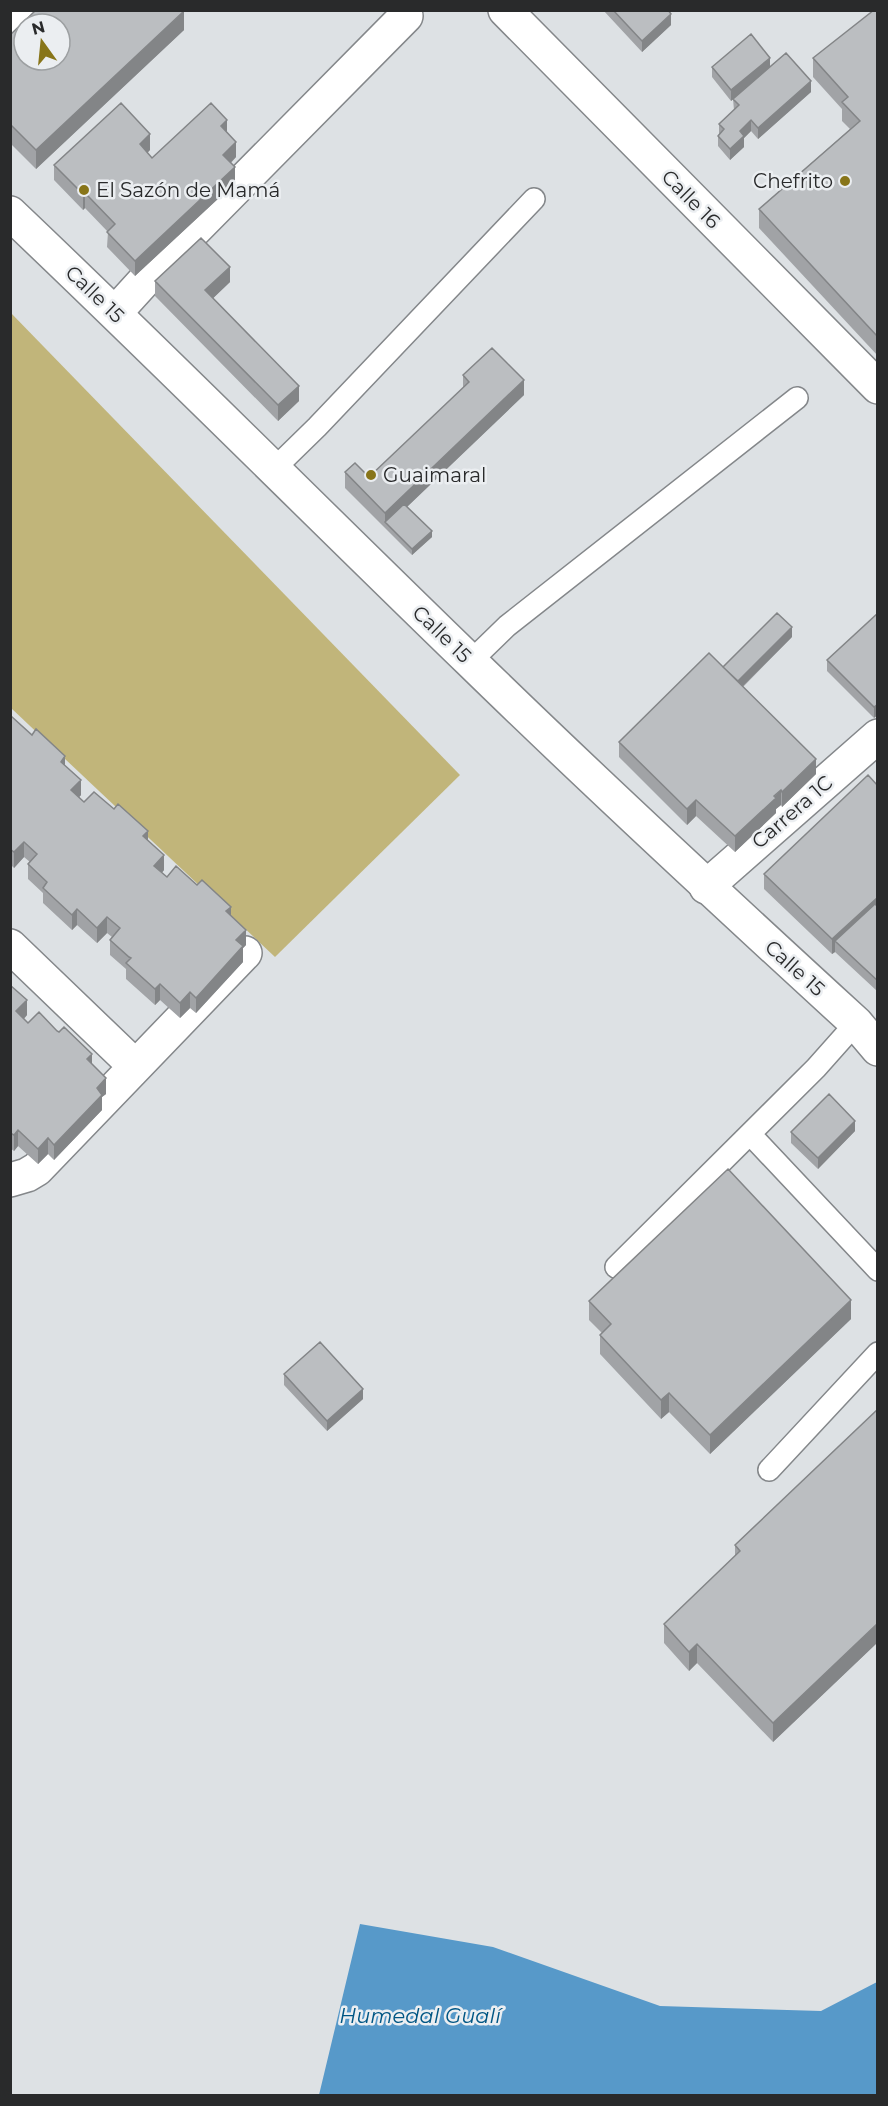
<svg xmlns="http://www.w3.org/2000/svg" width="888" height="2106" font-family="Montserrat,sans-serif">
  <rect width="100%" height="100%" fill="#dde1e4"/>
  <path fill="#c1b57a" d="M 10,312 L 460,775 L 275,957 L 11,708 Z"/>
  <path fill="#5799c9" d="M 360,1924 L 493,1947 L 660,2006 L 821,2011 L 877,1982 L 877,2095 L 319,2095 Z"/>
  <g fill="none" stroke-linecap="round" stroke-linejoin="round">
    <defs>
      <path id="service" d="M 274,469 L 317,427 L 534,199
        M 470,662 L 507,626 L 797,398
        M 750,1134 L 878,1270
        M 616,1267 L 816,1068 L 856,1023
        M 769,1470 L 878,1353"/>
      <path id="minor" d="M 505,10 L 878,387
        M 10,36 L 36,10
        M 115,313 L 145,280 L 406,16
        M 706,887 L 878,736
        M 10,946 L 135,1066
        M 10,1180 L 27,1175 L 37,1169 L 245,953"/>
      <path id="tertiary" d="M 10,213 C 166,361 316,512 470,661 C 596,784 726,904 856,1023 L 878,1049"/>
    </defs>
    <use href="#service" stroke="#84878a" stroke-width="24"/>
    <use href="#minor" stroke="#84878a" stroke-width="36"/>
    <use href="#tertiary" stroke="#84878a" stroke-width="36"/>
    <use href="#service" stroke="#fff" stroke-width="21"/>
    <use href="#minor" stroke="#fff" stroke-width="33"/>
    <use href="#tertiary" stroke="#fff" stroke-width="33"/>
  </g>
  <path fill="#a1a3a6" d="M 603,10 L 668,10 L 671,25 L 642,52 Z
    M 878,10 L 878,356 L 759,228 L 759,209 L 850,129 L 842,121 L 842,109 L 813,77 L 813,58 Z
    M 184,30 L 36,169 L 10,143 L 10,35 Z
    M 712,67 L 770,67 L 811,92 L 758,139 L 751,131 L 744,138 L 744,147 L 730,160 L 718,146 L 718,136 L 719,134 L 719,124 L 734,110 L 733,99 L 731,101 L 712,77 Z
    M 227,132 L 236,157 L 231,163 L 235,183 L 135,276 L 107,247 L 108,232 L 85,208 L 83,210 L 54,180 L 54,165 L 150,150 L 147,153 L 152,158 Z
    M 155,281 L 230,282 L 213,298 L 299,401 L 278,421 L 155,296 Z
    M 463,375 L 524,395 L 407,507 L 432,537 L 412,555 L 345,488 L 345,472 L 369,477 L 463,388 Z
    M 878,613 L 874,718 L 827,671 L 827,660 Z
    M 792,637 L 743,687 L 816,774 L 782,807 L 781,805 L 776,809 L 776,813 L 735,852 L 696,816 L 687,825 L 619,757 L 619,742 L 723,667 Z
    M 10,717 L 65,766 L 81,795 L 79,797 L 84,802 L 148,840 L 164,870 L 162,873 L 167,877 L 231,916 L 246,945 L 243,948 L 243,962 L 196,1013 L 190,1008 L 180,1018 L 160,1000 L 155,1005 L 126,979 L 126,969 L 110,955 L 110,940 L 112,937 L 107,933 L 97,943 L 77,925 L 72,930 L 43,903 L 43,893 L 28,879 L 28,864 L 30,862 L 24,857 L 14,868 L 10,864 Z
    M 878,786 L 878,1000 L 877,999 L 877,991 L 835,952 L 832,954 L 764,889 L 764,874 Z
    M 10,976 L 11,986 L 27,1015 L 24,1019 L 28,1023 L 92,1064 L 106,1094 L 102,1097 L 102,1110 L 54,1160 L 48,1154 L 38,1164 L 18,1146 L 14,1151 L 10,1148 Z
    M 855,1131 L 818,1169 L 791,1143 L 791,1132 Z
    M 589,1301 L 851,1319 L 710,1454 L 669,1412 L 661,1419 L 600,1354 L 600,1335 L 602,1333 L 589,1320 Z
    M 284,1374 L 363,1399 L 327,1431 L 284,1385 Z
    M 878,1409 L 878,1642 L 773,1742 L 697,1663 L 689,1671 L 664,1643 L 664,1624 L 735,1557 L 735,1545 Z"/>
  <path fill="#838587" d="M 184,11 L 184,30 L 36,169 L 36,150 Z
    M 671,14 L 671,25 L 642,52 L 642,41 Z
    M 770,58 L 770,68 L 731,101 L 731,90 Z
    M 811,81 L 811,92 L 758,139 L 758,128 Z
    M 227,120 L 227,135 L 221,126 Z
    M 751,120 L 751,131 L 744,138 L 744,147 L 730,160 L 730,149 L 740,131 Z
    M 150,134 L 150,150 L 140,160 L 140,144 Z
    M 236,142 L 236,157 L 223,170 L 223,155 Z
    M 235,167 L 235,183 L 135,276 L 135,261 Z
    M 85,193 L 85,208 L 83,210 L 83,194 Z
    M 230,267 L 230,282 L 205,306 L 205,290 Z
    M 524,380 L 524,395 L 388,525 L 385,522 L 385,513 Z
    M 299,386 L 299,401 L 278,421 L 278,405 Z
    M 432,531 L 432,537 L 412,555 L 412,549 Z
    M 792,627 L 792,637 L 735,694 L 735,684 Z
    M 878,704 L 878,715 L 874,718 L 874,707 Z
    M 65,756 L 65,771 L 61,762 Z
    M 816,759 L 816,774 L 782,807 L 782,792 Z
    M 81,780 L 81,795 L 71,806 L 71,790 Z
    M 781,790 L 781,805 L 776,809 L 776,813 L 735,852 L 735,836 Z
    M 696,800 L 696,816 L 687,825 L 687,809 Z
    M 148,831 L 148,846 L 143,836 Z
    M 24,842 L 24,857 L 14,868 L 14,852 Z
    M 164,855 L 164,870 L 154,881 L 154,866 Z
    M 878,897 L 878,912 L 835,941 L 835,952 L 832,954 L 832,939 Z
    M 231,907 L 231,922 L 226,911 Z
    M 77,909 L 77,925 L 72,930 L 72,915 Z
    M 107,917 L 107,933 L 97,943 L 97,928 Z
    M 246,930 L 246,945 L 243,948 L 243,962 L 196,1013 L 196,998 L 236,940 Z
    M 160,984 L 160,1000 L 155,1005 L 155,989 Z
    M 190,992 L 190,1008 L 180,1018 L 180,1003 Z
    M 27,1000 L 27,1015 L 16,1027 L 16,1011 Z
    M 92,1054 L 92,1070 L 87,1059 Z
    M 106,1078 L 106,1094 L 102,1097 L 102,1110 L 54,1160 L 54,1145 L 97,1088 Z
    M 855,1121 L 855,1131 L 818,1169 L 818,1158 Z
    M 18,1130 L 18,1146 L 14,1151 L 14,1135 Z
    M 48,1138 L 48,1154 L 38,1164 L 38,1149 Z
    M 851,1300 L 851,1319 L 710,1454 L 710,1435 Z
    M 363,1389 L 363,1399 L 327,1431 L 327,1421 Z
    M 669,1393 L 669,1412 L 661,1419 L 661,1400 Z
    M 878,1623 L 878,1642 L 773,1742 L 773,1723 Z
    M 697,1644 L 697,1663 L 689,1671 L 689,1652 Z"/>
  <path fill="#bbbec1" stroke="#838587" stroke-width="1.5" fill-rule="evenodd" d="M 36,10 L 184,10 L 184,11 L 36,150 L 10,124 L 10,35 ZM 24,24 L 60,24 L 60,60 L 24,60 Z
    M 613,10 L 668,10 L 671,14 L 642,41 Z
    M 874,10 L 878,10 L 878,337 L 759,209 L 860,121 L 842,102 L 848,97 L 813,58 Z
    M 751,34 L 770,58 L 731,90 L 712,67 Z
    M 786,53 L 811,81 L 758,128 L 751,120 L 740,131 L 744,136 L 730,149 L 718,136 L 724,129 L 719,124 L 739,105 L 733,99 Z
    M 121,103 L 150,134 L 140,144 L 152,158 L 211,103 L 227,120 L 221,126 L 236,142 L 223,155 L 235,167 L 135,261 L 107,232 L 115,224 L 85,193 L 83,194 L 54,165 Z
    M 201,238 L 230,267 L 205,290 L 299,386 L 278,405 L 155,281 Z
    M 492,348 L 524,380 L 385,513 L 345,472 L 355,463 L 369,477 L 469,382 L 463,375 Z
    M 404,504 L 432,531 L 412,549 L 385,522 Z
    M 777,613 L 792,627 L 738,681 L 723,667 Z
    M 878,613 L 878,704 L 874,707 L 827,660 Z
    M 709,653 L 816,759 L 782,792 L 781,790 L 774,796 L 776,798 L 735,836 L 696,800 L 687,809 L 619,742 Z
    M 11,716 L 32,735 L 36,729 L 65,756 L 61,762 L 81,780 L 71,790 L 84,802 L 94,792 L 114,809 L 118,804 L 148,831 L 143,836 L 164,855 L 154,866 L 167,877 L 176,866 L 197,885 L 202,880 L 231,907 L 226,911 L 246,930 L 236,940 L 243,946 L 196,998 L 190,992 L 180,1003 L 160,984 L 155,989 L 126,963 L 131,958 L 129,957 L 110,940 L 120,928 L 107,917 L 97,928 L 77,909 L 72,915 L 43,888 L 47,882 L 28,864 L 37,854 L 24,842 L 14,852 L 10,849 L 10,717 Z
    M 868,775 L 878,786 L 878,897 L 832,939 L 764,874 Z
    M 875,904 L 878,907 L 878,981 L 835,941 Z
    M 10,985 L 27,1000 L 16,1011 L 28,1023 L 39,1012 L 57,1031 L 59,1032 L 64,1027 L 92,1054 L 87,1059 L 106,1078 L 97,1088 L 102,1095 L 54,1145 L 48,1138 L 38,1149 L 18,1130 L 14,1135 L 10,1133 Z
    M 829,1094 L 855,1121 L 818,1158 L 791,1132 Z
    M 728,1169 L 851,1300 L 710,1435 L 669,1393 L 661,1400 L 600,1335 L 611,1324 L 589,1301 Z
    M 320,1342 L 363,1389 L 327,1421 L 284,1374 Z
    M 878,1409 L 878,1623 L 773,1723 L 697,1644 L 689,1652 L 664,1624 L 740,1551 L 735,1545 Z"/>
  <g fill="#887519" stroke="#ebeef1" stroke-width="2">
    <circle cx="845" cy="181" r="6"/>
    <circle cx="84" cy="190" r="6"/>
    <circle cx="371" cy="475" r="6"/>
  </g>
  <g text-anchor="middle" stroke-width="5" stroke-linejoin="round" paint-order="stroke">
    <g font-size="20" fill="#292a2b" stroke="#ebeef1" text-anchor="start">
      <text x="833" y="188" text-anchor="end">Chefrito</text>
      <text x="96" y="197">El Sazón de Mamá</text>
      <text x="383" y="482">Guaimaral</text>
    </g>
    <g font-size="20" fill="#292a2b" stroke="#ebeef1">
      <text transform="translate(691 199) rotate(45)" y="7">Calle 16</text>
      <text transform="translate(95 294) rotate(44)" y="7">Calle 15</text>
      <text transform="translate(442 634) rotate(44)" y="7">Calle 15</text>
      <text transform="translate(792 812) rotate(-41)" y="7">Carrera 1C</text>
      <text transform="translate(795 968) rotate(42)" y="7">Calle 15</text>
    </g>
    <g font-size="21" font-style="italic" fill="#005684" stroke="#ebeef1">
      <text x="420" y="2023">Humedal Gualí</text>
    </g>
  </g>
  <rect width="888" height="2106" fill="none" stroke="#292a2b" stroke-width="24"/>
  <g transform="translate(42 42) rotate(345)"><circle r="28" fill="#ebeef1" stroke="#9da0a2" stroke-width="1.5"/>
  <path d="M0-4.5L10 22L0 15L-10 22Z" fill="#887519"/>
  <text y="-9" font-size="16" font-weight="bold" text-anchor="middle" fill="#292a2b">N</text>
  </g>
</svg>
